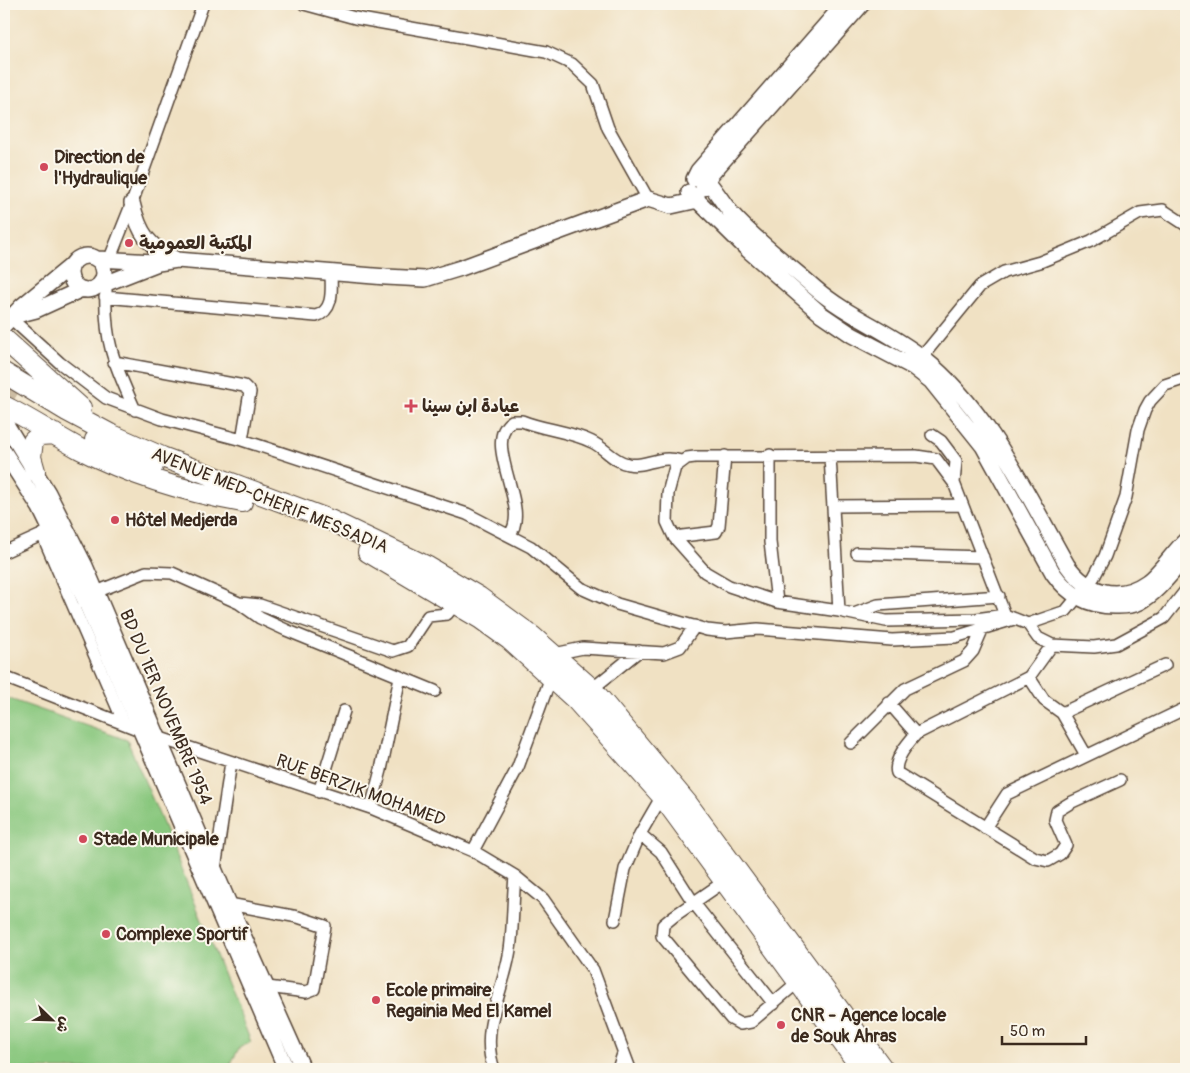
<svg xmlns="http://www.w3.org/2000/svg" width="1190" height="1073" font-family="Pangolin,'Playpen Sans Arabic',sans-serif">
  <rect width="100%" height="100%" fill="#fbf7ec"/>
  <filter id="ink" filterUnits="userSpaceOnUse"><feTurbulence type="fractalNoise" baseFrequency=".02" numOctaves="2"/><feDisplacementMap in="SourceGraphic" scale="10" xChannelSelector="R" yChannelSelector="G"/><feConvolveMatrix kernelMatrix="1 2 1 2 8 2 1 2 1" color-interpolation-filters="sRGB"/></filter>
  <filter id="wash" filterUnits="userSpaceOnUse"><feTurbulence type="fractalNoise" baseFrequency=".0096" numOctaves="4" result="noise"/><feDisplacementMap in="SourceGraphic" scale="20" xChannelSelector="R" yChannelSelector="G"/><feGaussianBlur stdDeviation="1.12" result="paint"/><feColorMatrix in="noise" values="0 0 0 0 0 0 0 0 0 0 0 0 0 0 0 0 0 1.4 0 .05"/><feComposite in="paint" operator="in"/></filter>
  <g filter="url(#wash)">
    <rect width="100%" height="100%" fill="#f0e1c3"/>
    <path fill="#89c77e" stroke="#62784e" d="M 4,697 L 127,740 L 164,826 L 251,1042 L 239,1048 L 228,1069 L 4,1069 Z"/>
  </g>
  <g filter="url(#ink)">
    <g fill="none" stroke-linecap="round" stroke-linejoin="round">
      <path stroke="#ccbca2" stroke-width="20" stroke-dasharray="20 10" stroke-linecap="butt" d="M 4,387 L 17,395"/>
      <defs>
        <path id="minor" d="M 304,4 L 355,18 L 546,52 L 572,64 L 593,84 L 608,128 L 648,199
          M 110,258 L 132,203 L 203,4
          M 106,290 C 104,342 114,363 135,410
          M 105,297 L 316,316 C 335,310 331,288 331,272
          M 4,312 L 60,363 L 106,398 L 162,419 L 242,440 L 467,514 L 531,547 L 581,588 L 617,604 L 707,630 L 725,632 L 758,629 L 892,640 L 955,637 L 1014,619
          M 114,362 L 244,386 L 250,392 L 242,440
          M 917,363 L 980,286 L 1004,272 L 1040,262 L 1091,241 L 1140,213 L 1163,210 L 1186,225
          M 932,435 L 941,441 L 956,461 L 954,483
          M 770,455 L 770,542 L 777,602
          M 830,456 L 839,611
          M 833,506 L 962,505
          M 42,534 L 124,723
          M 509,535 C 533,509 480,442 512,421 L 522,421 C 544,430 570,431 592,442 C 605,448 614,462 628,464 C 646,468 657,454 681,461
          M 674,537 L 716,532 L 719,526 L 725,456
          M 4,552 L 48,532
          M 857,553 L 983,557
          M 96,592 L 146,572 L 172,573 L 239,603 L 260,618 L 286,630 L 435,691
          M 239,603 L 260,605 L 393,651 L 408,646 L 428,616 L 447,614 L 456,603
          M 854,614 L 878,605 L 999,596
          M 1005,615 L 954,483 L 936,459 L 916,456 L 695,457 L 687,458 L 675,467 L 668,493 L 667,522 L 674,537 L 705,572 L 729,586 L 777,602 L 839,611 L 886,621 L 976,619 L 1005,615 L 1028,624 L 1066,611 L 1094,577 L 1105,556 L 1126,497 L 1138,430 L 1145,410 L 1150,401 L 1165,385 L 1186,378
          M 1028,624 L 1038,638 L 1052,645 L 1094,647 L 1116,644 L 1164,618 L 1186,590
          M 1052,645 L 1029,677 L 916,734 C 908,743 893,760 897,773 L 1035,858 L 1048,861 L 1060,854 L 1066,845 L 1055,820 L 1057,811 L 1070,803 L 1120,780
          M 554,654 L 583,648 L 664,653 L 680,647 L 695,626
          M 4,677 L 160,738 L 371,808 L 473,851 L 515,876 L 543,899 L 593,970 L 630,1069
          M 1029,677 L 1044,700 L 1062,713 L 1086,755
          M 592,689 L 639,651
          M 889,703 L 916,734
          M 1062,713 L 1165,665
          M 851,743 L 905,689 L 964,661 L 973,651 L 982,630
          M 319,792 L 344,711
          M 371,808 L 381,770 L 400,677
          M 985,828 L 1007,794 L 1182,710
          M 640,834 L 661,852 L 693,902 L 774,1004
          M 473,851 L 518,767 L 551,677
          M 215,869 L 231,762
          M 725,881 L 674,916 L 663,925 L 662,936 L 731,1019 L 740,1024 L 751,1022 L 799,981
          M 229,904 L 298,917 L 325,926 L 314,989 L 306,992 L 260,986
          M 615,920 L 625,869 L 640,834 L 662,796
          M 494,1069 C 478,1026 508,985 511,941 C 513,920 513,898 515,876
          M 618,1069 L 623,1054"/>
        <path id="tertiary" d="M 698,171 C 712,183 720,200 733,215 C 757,242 788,264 815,288 C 847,316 889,331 923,358 C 989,410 1026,493 1067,565 C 1086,592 1117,603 1147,582 C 1160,573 1173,552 1186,540
          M 694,179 L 698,171 L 844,4
          M 703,188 L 707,179 L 727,156 L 862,4
          M 689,192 L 748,250 L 821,314 L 852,335 L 913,367 L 931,381 L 983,446 L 1053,573 C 1069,596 1090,607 1118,606 C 1125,606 1133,606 1140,602 C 1158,592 1172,572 1186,557
          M 132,203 C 139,233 148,247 177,260
          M70 273a17 17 0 1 1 34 0a17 17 0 1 1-34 0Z
          M 98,259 L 154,262
          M 99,286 L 158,263 L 177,260 L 386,277 L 425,279 L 461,268 L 648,199 L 671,206 L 698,200
          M 13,316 L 36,310 L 82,289
          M 4,325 L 22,306 L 72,265
          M 4,421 L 48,493 L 85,566 L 229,904 L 303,1069
          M 4,452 L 40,508 L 84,598 L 286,1069"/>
        <path id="trunk" d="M 4,339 L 81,408
          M 4,373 L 67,411 L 110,434 L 162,457 L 330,520 L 428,567 L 479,597 L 532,636 L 592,689 L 687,803 L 883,1069
          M 4,406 C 30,419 54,435 80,449 C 132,476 186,492 242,502
          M 95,440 L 153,466
          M 35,471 L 31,457 L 33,441 L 40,435 L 55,434
          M 368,552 L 481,619 L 510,640 L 575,699 L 662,796 L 862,1069"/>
      </defs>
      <use href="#minor" stroke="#564537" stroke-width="14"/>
      <use href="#tertiary" stroke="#564537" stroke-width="18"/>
      <use href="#trunk" stroke="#564537" stroke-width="22"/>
      <use href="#minor" stroke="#fff" stroke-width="11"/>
      <use href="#tertiary" stroke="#fff" stroke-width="15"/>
      <use href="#trunk" stroke="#fff" stroke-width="20"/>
    </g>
  </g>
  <g fill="#d1495b" stroke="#fbf7ec" stroke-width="2">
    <circle cx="44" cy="167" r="5"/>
    <circle cx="129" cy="243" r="5"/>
    <path d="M408.5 398.5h5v5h5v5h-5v5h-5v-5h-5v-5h5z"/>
    <circle cx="115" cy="520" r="5"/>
    <circle cx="83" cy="839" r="5"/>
    <circle cx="106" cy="934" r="5"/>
    <circle cx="376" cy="1000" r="5"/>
    <circle cx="781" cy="1025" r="5"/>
  </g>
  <g text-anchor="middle" stroke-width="4" stroke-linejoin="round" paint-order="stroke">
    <g font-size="18" font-weight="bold" fill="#3b2a1e" stroke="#fbf7ec" text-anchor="start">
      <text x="54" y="163">Direction de<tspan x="54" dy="21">l'Hydraulique</tspan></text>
      <text x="139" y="249">المكتبة العمومية</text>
      <text x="422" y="412">عيادة ابن سينا</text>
      <text x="125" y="526">Hôtel Medjerda</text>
      <text x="93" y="845">Stade Municipale</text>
      <text x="116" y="940">Complexe Sportif</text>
      <text x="386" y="996">Ecole primaire<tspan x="386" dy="21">Regainia Med El Kamel</tspan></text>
      <text x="791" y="1021">CNR - Agence locale<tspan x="791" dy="21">de Souk Ahras</tspan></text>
    </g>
    <g font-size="18" fill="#3b2a1e" stroke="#fbf7ec">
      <text transform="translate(270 500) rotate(22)" y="6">AVENUE MED-CHERIF MESSADIA</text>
      <text transform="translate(166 707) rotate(67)" y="6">BD DU 1ER NOVEMBRE 1954</text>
      <text transform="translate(361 790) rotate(20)" y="6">RUE BERZIK MOHAMED</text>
    </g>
  </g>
  <rect width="1190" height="1073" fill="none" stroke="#fbf7ec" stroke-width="20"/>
  <g transform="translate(52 1020) rotate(113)" stroke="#fbf7ec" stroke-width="4" paint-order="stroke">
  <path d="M0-4L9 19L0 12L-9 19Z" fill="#3b2a1e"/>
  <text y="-8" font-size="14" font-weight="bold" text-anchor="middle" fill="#3b2a1e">ش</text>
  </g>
  <path d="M1002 1036v8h84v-8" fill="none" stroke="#3b2a1e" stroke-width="2.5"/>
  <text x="1010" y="1036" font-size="15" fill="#3b2a1e" stroke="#fbf7ec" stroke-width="4" paint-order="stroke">50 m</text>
</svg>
